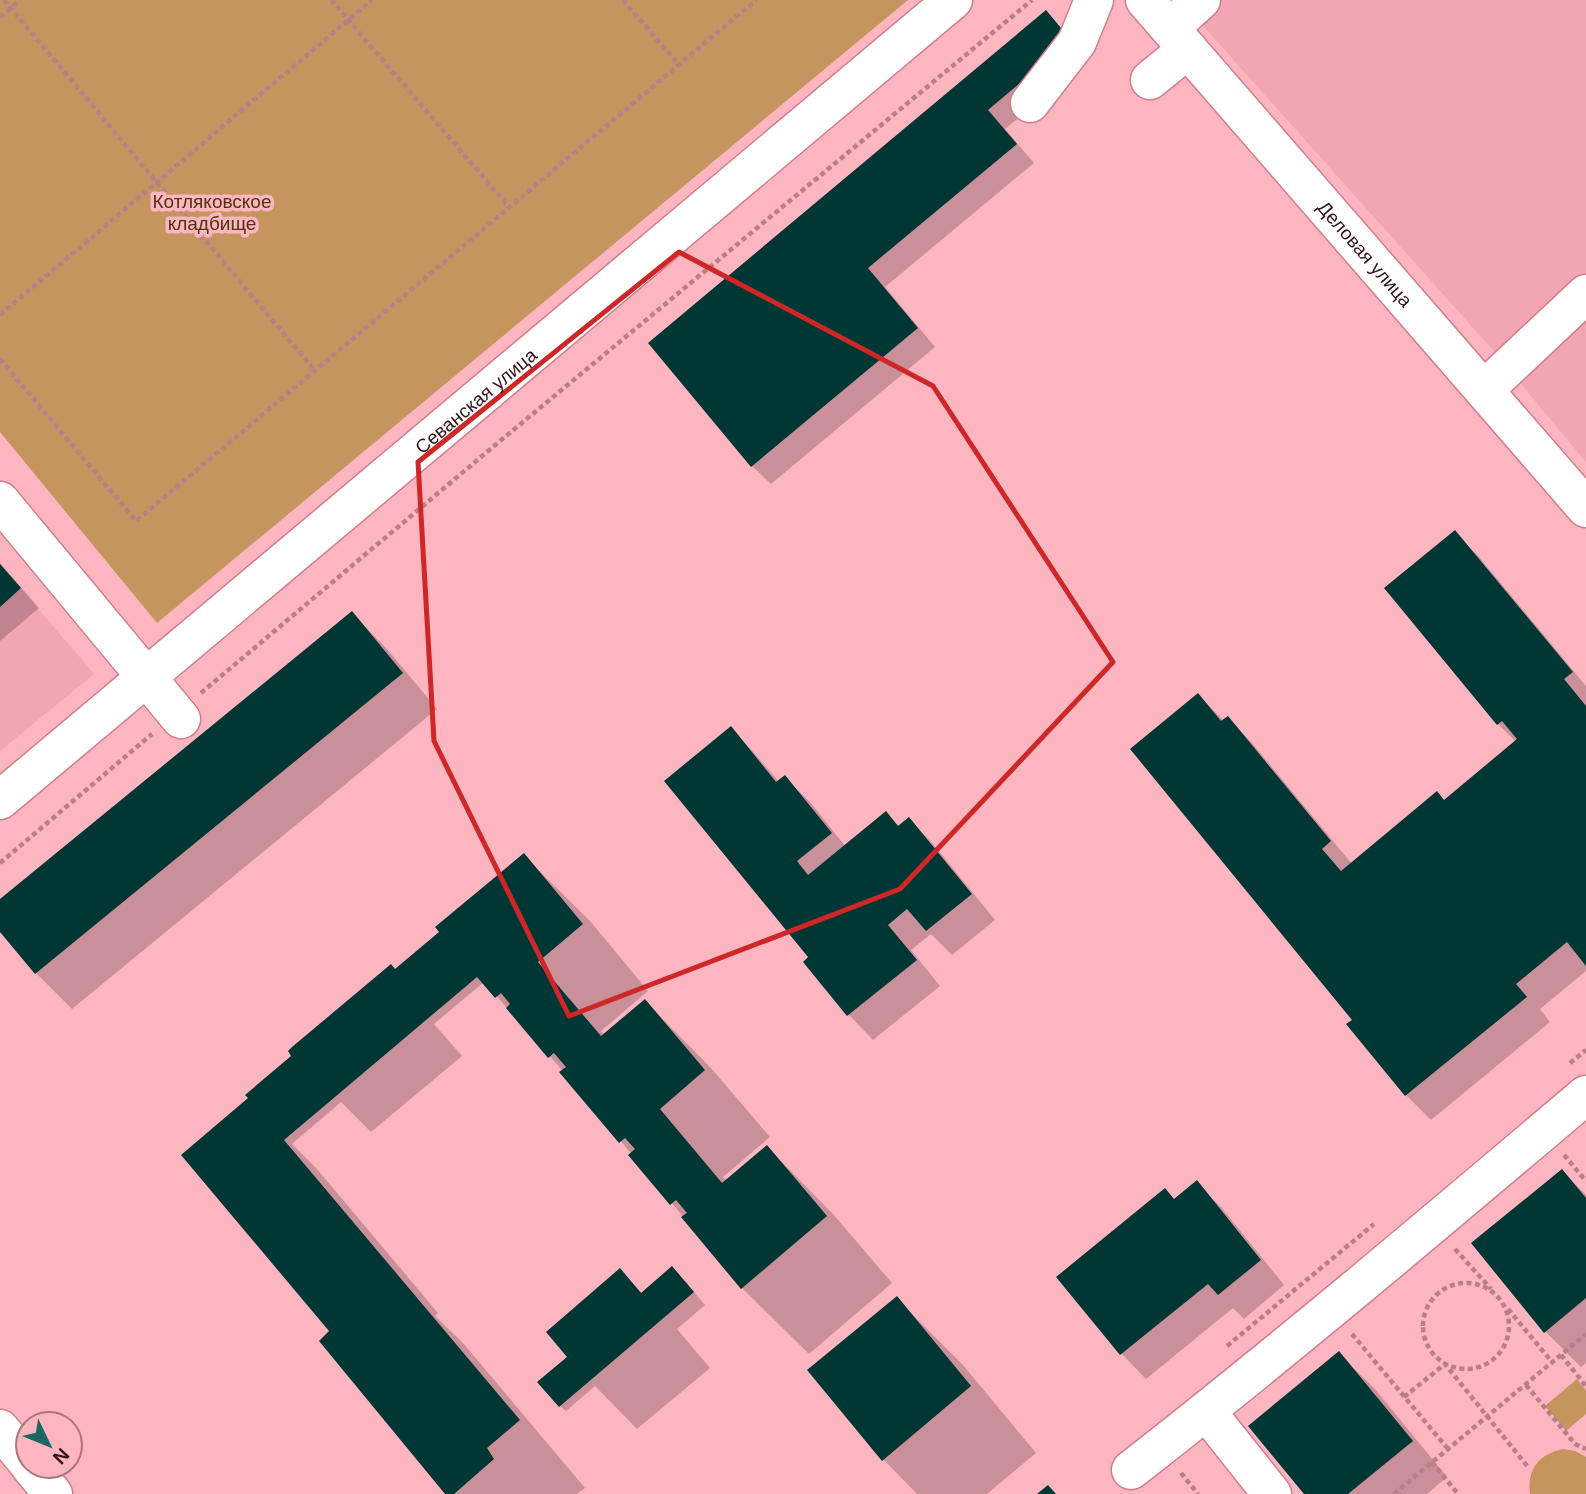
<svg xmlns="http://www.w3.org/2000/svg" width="1586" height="1494" font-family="Helvetica,sans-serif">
  <rect width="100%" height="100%" fill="#fdb5c0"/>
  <path fill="#f2a5b2" d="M 1180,0 L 1586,0 L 1586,462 L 1492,349 Z
    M 0,564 L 94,674 L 0,751 Z"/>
  <path fill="#c5955f" d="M 0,0 L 908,0 L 157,623 L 0,432 Z
    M 1577,1379 L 1586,1390 L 1586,1414 L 1566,1431 L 1545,1406 Z
    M 1563,1449 L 1575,1451 L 1586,1457 L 1586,1494 L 1530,1494 C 1527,1469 1539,1454 1563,1449 Z"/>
  <path fill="#0003" d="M 1046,12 L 1089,60 L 1005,129 L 1034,163 L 885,287 L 935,347 L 771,484 L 752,466 L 650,343 Z
    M 1454,532 L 1479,557 L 1586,686 L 1586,971 L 1540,1009 L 1550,1022 L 1431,1120 L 1406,1095 L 1349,1025 L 1354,1020 L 1198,695 L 1224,721 L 1228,718 L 1252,743 L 1352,864 L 1444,801 L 1516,742 L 1498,724 Z
    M 0,563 L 39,608 L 0,641 Z
    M 352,613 L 387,649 L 437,709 L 72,1009 L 36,973 L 0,929 L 0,901 Z
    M 731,729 L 755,754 L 779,782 L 785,778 L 810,802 L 846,847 L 886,814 L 900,827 L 909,819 L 933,844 L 995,920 L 952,955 L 931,934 L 911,950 L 940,986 L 873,1040 L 849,1015 L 806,962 L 810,957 Z
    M 523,855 L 590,921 L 648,991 L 601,1031 L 605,1035 L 645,1001 L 711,1068 L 770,1137 L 723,1177 L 727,1181 L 767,1147 L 833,1214 L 892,1283 L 809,1354 L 742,1288 L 563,1071 L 484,982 L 434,1024 L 462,1056 L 371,1132 L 341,1102 L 292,1144 L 317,1169 L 438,1313 L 435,1316 L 463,1343 L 585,1488 L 577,1494 L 448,1494 L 332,1332 L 183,1155 L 439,934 Z
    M 1562,1171 L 1586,1195 L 1586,1363 L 1581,1367 L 1545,1331 Z
    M 1196,1183 L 1221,1207 L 1284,1285 L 1244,1319 L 1233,1308 L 1146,1379 L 1122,1354 L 1059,1277 L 1175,1200 Z
    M 620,1271 L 643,1294 L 685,1281 L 705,1305 L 677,1329 L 710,1368 L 637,1429 L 595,1386 L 566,1411 L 560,1406 L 569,1357 Z
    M 897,1299 L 963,1365 L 1036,1453 L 987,1494 L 917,1494 L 883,1459 Z
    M 1339,1354 L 1375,1389 L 1447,1477 L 1427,1494 L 1306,1494 Z"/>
  <path fill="#003634" d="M 1046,10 L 1071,40 L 988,110 L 1017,144 L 868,268 L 918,328 L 751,467 L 648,343 Z
    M 1455,530 L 1573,672 L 1564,679 L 1586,706 L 1586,966 L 1567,942 L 1516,984 L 1527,997 L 1405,1096 L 1346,1024 L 1352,1020 L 1130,749 L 1198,693 L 1221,721 L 1228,716 L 1331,841 L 1322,849 L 1341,871 L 1437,791 L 1444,800 L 1517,739 L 1502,721 L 1497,725 L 1384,588 Z
    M 0,564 L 21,588 L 0,607 Z
    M 352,611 L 403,673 L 35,974 L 0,932 L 0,899 Z
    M 731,726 L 776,782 L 785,775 L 832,833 L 797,861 L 808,875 L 886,811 L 898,826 L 909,817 L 972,894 L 926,931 L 907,909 L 888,925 L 917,960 L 847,1016 L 803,962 L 808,957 L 664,781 Z
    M 524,853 L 583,924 L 538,962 L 601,1036 L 645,999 L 705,1070 L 660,1109 L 722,1183 L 767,1145 L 827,1216 L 741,1289 L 681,1217 L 687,1213 L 676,1200 L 670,1205 L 628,1155 L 635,1149 L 625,1138 L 619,1143 L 559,1072 L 566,1067 L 554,1053 L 548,1058 L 506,1008 L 510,1004 L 501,993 L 495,998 L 477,977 L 284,1140 L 520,1420 L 487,1448 L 494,1459 L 454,1494 L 445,1494 L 319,1341 L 329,1331 L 181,1155 L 248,1098 L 245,1095 L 291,1056 L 288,1051 L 292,1047 L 391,964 L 395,969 L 439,932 L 435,927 Z
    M 1562,1169 L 1586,1198 L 1586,1298 L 1544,1333 L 1471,1243 Z
    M 1197,1180 L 1261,1260 L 1218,1295 L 1208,1284 L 1120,1355 L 1056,1277 L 1165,1188 L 1174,1199 Z
    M 672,1266 L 694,1292 L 559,1407 L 537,1382 L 567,1357 L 546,1332 L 620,1268 L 641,1293 Z
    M 897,1296 L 971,1386 L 882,1461 L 807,1370 Z
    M 1339,1351 L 1413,1441 L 1348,1494 L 1304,1494 L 1248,1426 Z
    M 1048,1485 L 1056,1494 L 1037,1494 Z"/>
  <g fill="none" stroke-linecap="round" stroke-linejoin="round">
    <defs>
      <g id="minor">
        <path id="s1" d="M 1145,0 L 1586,508"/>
        <path d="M 1170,28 L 1201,0"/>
        <path d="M 1150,80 L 1188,49"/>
        <path d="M 1030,103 L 1077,42 L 1094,0"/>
        <path d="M 1485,389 L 1586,294"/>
        <path d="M 0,501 L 181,719"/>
        <path id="s2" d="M 0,800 L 953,0"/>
        <path d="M 1206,1411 L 1272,1494"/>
        <path d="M 1131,1470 C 1286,1349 1436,1222 1586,1095"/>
      </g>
      <path id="major" d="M 0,1429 L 28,1463
        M 30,1466 L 53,1494"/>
    </defs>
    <use href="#minor" stroke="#d27d8b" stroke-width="41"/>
    <use href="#major" stroke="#d27d8b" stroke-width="41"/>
    <path stroke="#b97e88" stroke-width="4.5" stroke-dasharray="5 3.5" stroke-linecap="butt" d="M 4,0 L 315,371
      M 331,0 L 509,207
      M 623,0 L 678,64
      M 0,17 L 20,0
      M 0,315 L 372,0
      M 0,359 L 136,521 L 756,0
      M 201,693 L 494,446 L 1032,0
      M 0,863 L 152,734
      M 1570,1063 L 1586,1050
      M 1564,1155 L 1586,1181
      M 1455,1249 L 1491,1289
      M1423 1326a43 43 0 1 1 86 0a43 43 0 1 1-86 0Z
      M 1508,1309 L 1552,1362
      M 1352,1334 L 1448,1449
      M 1227,1346 L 1374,1224
      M 1561,1355 L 1586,1386
      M 1526,1385 L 1575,1444 L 1586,1449
      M 1404,1397 L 1445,1364 L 1528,1467
      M 1432,1462 L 1458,1494
      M 1181,1473 L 1198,1494
      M 1394,1494 L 1586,1334"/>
    <use href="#minor" stroke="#fff" stroke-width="38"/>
    <use href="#major" stroke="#fff" stroke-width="38"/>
  </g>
  <path fill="none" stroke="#ce2727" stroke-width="5" stroke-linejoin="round" d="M 679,252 L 933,386 L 1113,662 L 900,889 L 569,1016 L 434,741 L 418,462 Z"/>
  <g text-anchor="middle" stroke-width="7" stroke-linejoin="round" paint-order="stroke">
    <g font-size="19" fill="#50340e" stroke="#fdb5c0">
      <text x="212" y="208">Котляковское<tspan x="212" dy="22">кладбище</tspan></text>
    </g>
    <g font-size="19" fill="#331219" stroke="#fdb5c0">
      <text dy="7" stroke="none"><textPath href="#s1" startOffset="336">Деловая улица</textPath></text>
      <text dy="7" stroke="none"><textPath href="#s2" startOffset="621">Севанская улица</textPath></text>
    </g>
  </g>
  <g transform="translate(49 1445) rotate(133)"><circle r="33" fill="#fdb5c0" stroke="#ac747d" stroke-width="2"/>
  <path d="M0-5L12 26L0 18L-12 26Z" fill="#1b6762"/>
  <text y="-10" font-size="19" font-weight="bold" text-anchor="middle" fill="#331219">N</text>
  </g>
</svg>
